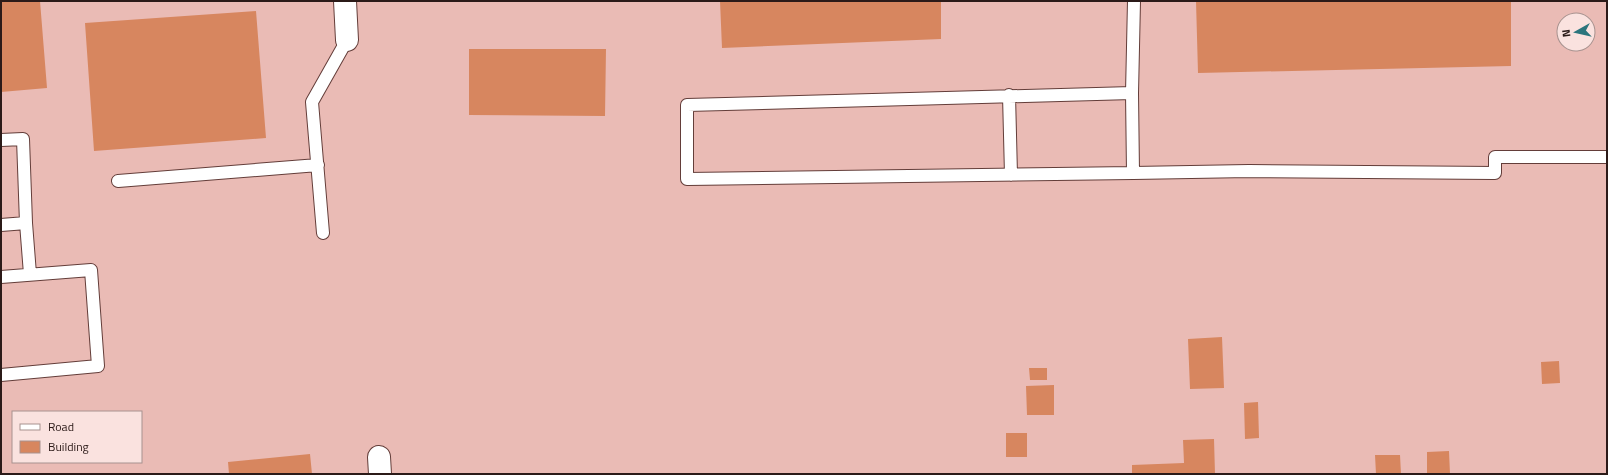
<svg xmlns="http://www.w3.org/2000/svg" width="1608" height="475" font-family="'Titillium Web',sans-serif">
  <rect width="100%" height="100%" fill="#eabbb5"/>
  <path fill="#d7865f" d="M 1,1 L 40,1 L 47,88 L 1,92 Z
    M 720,1 L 941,1 L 941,39 L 722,48 Z
    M 1196,1 L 1511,1 L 1511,66 L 1198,73 Z
    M 256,11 L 266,138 L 94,151 L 85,23 Z
    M 469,49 L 606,49 L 605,116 L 469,115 Z
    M 1222,337 L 1224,388 L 1190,389 L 1188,339 Z
    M 1559,361 L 1560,383 L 1542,384 L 1541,362 Z
    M 1029,368 L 1047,368 L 1047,380 L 1030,380 Z
    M 1054,385 L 1054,415 L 1027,415 L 1026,386 Z
    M 1258,402 L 1259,438 L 1245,439 L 1244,403 Z
    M 1006,433 L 1027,433 L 1027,457 L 1006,457 Z
    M 1214,439 L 1215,474 L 1132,474 L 1132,465 L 1184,463 L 1183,440 Z
    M 1449,451 L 1450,474 L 1427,474 L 1427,452 Z
    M 310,454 L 312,474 L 229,474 L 228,462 Z
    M 1375,455 L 1400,455 L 1401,474 L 1376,474 Z"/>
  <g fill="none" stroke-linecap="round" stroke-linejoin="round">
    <defs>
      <path id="service" d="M 1134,1 L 1132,93 L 1133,173 L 1249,171 L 1495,173 L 1495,157 L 1607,157
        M 1132,93 C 984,96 835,102 687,105 L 687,179 L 1133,173
        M 1009,95 L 1011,175
        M 1,140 L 23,139 L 26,223 L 30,274
        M 118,181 L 318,165
        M 1,225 L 26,223
        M 323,233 L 312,102 L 347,40
        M 1,277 L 91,270 L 98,366 L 1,375"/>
      <path id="minor" d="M 345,1 L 347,40
        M 379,457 L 380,474"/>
    </defs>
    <use href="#service" stroke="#633d39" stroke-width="14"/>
    <use href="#minor" stroke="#633d39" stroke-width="24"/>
    <use href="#service" stroke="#fff" stroke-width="12"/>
    <use href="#minor" stroke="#fff" stroke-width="22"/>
  </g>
  <rect width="1608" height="475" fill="none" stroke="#2b1a18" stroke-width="4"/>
  <rect x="12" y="411" width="130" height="52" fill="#fae2df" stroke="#a7928f"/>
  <rect x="20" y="424" width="20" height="6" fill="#ffffff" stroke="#a7928f"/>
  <text x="48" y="431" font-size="12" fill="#2b1a18">Road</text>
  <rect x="20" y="441" width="20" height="12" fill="#d7865f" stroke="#a7928f"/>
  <text x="48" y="451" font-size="12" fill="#2b1a18">Building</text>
  <g transform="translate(1576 32) rotate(262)"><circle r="19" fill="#fae2df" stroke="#a7928f"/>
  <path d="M0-3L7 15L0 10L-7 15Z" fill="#2c757d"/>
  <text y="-6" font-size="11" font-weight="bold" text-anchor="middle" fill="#2b1a18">N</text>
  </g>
</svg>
